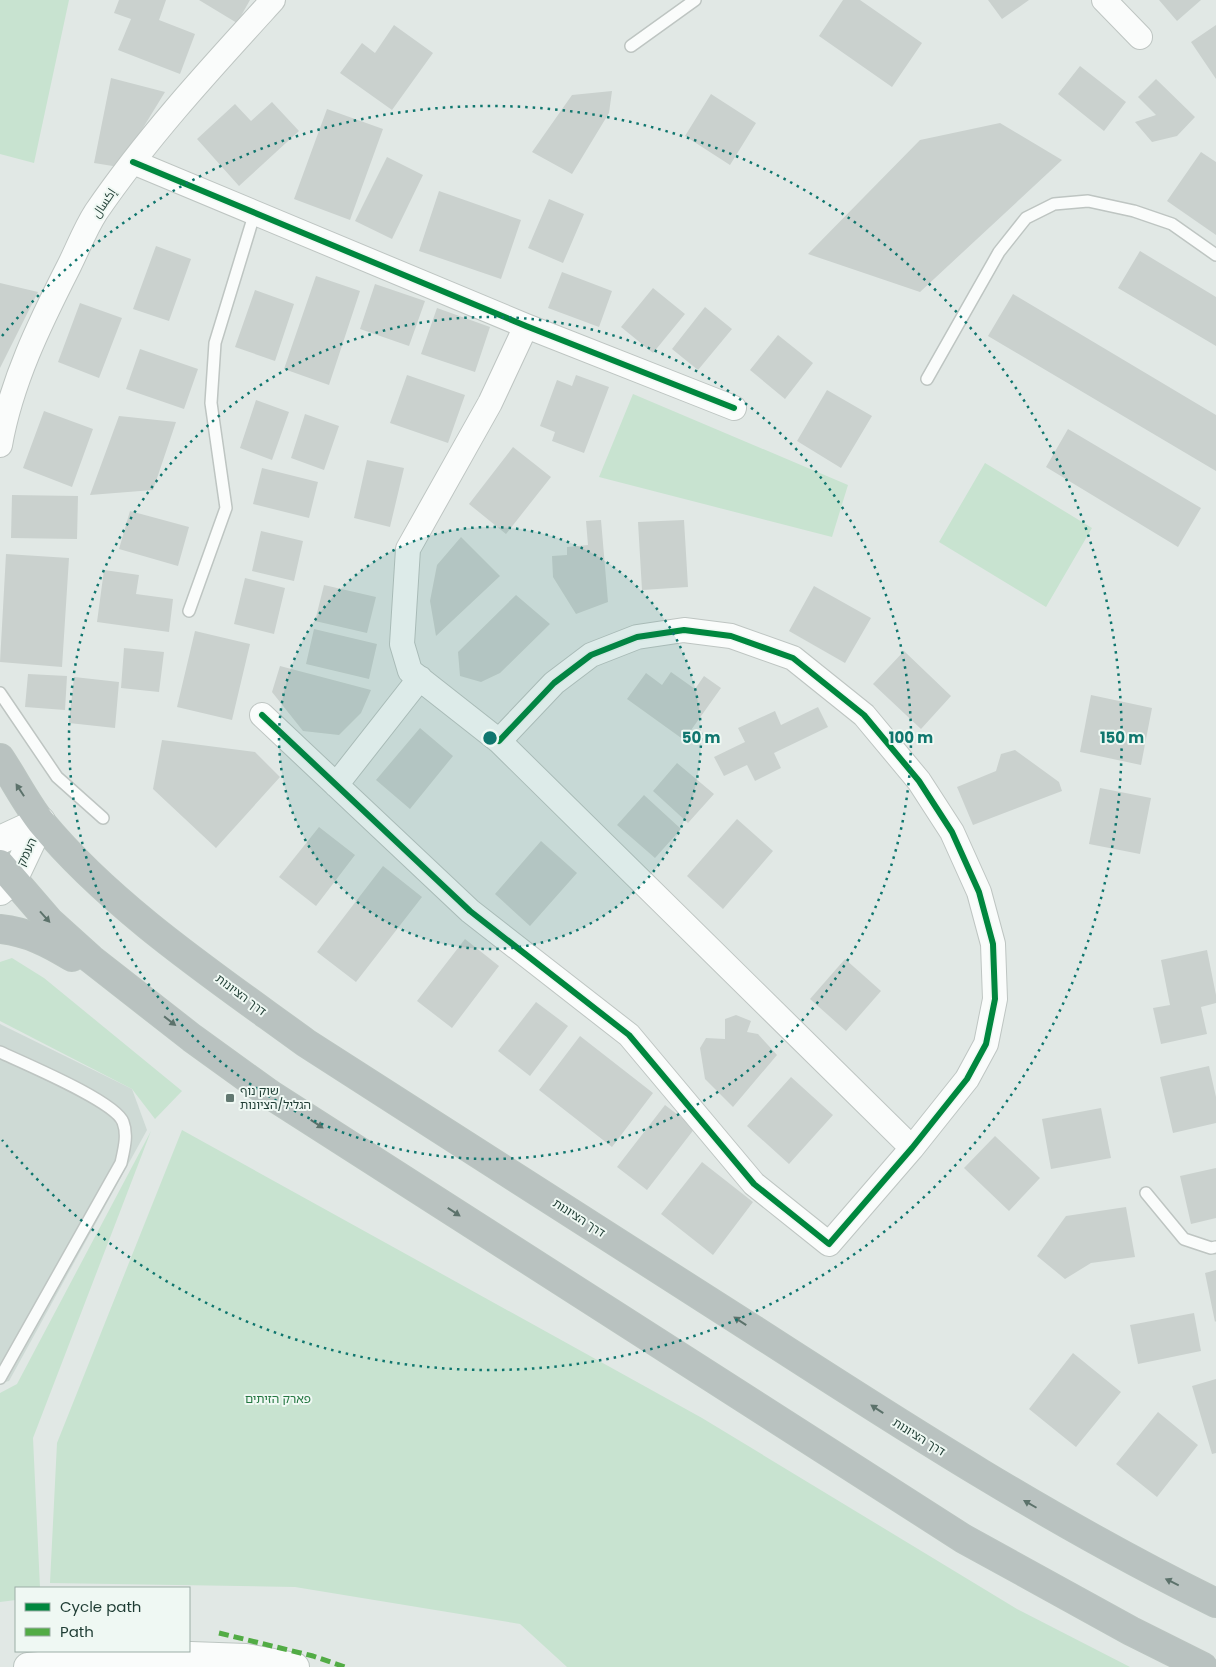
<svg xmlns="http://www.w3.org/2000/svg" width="1216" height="1667" font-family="Poppins,Cairo,'Noto Sans Hebrew',sans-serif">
  <rect width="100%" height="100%" fill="#e1e8e5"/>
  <path fill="#cedad5" d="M 0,1024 L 132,1089 L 147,1130 L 9,1381 L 0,1383 Z"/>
  <path fill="#c8e3d0" d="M 0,0 L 69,0 L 34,163 L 0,154 Z
    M 633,394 L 848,485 L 832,537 L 599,477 Z
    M 985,463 L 1092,528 L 1046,607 L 939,542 Z
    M 12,958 L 44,978 L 182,1091 L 155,1119 L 132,1089 L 0,1021 L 0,962 Z
    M 182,1130 L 702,1418 L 1017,1609 L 1130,1667 L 567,1667 L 520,1624 L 295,1587 L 50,1583 L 57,1443 Z
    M 151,1131 L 33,1438 L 40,1588 L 16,1588 L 16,1600 L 0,1602 L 0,1393 L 17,1384 Z"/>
  <path fill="#cad1ce" d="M 119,0 L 166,0 L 159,20 L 195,34 L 180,74 L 118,50 L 131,19 L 114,13 Z
    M 199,0 L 250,0 L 237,23 Z
    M 843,0 L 860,0 L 922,43 L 892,87 L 819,36 Z
    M 988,0 L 1029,0 L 1002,19 Z
    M 1159,0 L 1201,0 L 1177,21 Z
    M 394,25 L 433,53 L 392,110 L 340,73 L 362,43 L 375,53 Z
    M 1216,25 L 1216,79 L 1191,42 Z
    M 1080,66 L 1126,102 L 1104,131 L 1058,94 Z
    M 111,78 L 165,92 L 119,167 L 94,163 Z
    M 1156,79 L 1195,117 L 1177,136 L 1152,142 L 1135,122 L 1156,115 L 1138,97 Z
    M 612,91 L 609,113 L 572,174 L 532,152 L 572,95 Z
    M 711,94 L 756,123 L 730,165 L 685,136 Z
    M 272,102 L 299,131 L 239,186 L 197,139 L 235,104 L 251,121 Z
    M 327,109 L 383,129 L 350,220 L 294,199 Z
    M 1000,123 L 1062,160 L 920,292 L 808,254 L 920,140 Z
    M 1201,152 L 1216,162 L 1216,235 L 1167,201 Z
    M 387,157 L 423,175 L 392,239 L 355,221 Z
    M 439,191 L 521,220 L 501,279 L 419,251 Z
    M 549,199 L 584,214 L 563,263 L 528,248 Z
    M 156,246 L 191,259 L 169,321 L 133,309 Z
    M 1140,251 L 1216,297 L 1216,346 L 1118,288 Z
    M 562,272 L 612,291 L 599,327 L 548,308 Z
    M 316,276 L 360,291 L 329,385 L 284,369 Z
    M 0,283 L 38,292 L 0,368 Z
    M 375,284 L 425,301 L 409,346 L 360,329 Z
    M 653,288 L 685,314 L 653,353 L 621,327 Z
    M 255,290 L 294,304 L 275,361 L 235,347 Z
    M 1013,294 L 1216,415 L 1216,471 L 988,336 Z
    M 80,303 L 122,318 L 99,378 L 58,362 Z
    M 705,307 L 732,329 L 698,370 L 672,349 Z
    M 437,308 L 490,327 L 475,372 L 421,354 Z
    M 778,335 L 813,363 L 785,399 L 750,370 Z
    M 140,349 L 198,369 L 184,409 L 126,389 Z
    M 407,375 L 465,395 L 448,443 L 390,423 Z
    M 576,375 L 609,387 L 584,453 L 552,441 L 555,432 L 540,426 L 557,380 L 572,386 Z
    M 827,390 L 872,416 L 841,468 L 797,441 Z
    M 256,400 L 289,412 L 272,460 L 240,448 Z
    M 44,411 L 93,429 L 72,487 L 23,468 Z
    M 305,414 L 339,426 L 324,470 L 291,458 Z
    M 119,416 L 176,422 L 153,490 L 90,495 Z
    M 1068,429 L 1201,508 L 1178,547 L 1046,467 Z
    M 513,447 L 551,477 L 506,534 L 469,504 Z
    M 367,460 L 404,468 L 390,527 L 354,518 Z
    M 262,468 L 318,482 L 309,518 L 253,504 Z
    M 12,495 L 78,496 L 77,539 L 11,538 Z
    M 130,511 L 189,527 L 178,566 L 119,549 Z
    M 601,520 L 608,602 L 576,614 L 553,577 L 552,556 L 567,555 L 567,547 L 588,545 L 586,521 Z
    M 684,520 L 688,587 L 642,590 L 638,522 Z
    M 261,531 L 303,541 L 294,581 L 252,571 Z
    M 461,537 L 500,576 L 436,636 L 430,601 L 437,565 Z
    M 6,554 L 69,558 L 62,667 L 0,662 Z
    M 104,570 L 139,575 L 136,594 L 173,599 L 169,632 L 97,622 Z
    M 245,578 L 285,588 L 274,634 L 234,624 Z
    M 324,585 L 376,597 L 367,633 L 315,621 Z
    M 814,586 L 871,618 L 845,663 L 789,631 Z
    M 516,595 L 550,624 L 500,673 L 481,682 L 460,676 L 458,652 Z
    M 314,629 L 377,644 L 369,679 L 306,664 Z
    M 195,631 L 250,644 L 232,720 L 177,707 Z
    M 124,648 L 164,652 L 159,692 L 121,688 Z
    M 904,651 L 951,696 L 921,729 L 873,684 Z
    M 280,666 L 371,690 L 361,713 L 339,735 L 303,731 L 272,692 Z
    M 671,672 L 695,689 L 704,676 L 721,688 L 684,740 L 627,699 L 646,673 L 662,685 Z
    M 28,674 L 67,676 L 65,710 L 25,707 Z
    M 74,677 L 119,682 L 115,728 L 69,723 Z
    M 1091,695 L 1152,708 L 1141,765 L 1080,752 Z
    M 818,707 L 828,727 L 774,753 L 781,768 L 755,781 L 747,765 L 724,776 L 714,757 L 745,742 L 738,728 L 775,711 L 781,725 Z
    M 420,728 L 453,756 L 410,809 L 376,780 Z
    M 162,740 L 255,752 L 280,777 L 216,848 L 153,789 Z
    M 1015,750 L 1059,782 L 1062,791 L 973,825 L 957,787 L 996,771 L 1001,754 Z
    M 677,763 L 714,794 L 688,823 L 653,791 Z
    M 1100,788 L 1151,798 L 1140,854 L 1089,844 Z
    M 644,795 L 681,829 L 655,858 L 617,825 Z
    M 737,819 L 773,851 L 723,909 L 687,876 Z
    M 319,827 L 355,855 L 316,906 L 279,877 Z
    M 541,841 L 577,873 L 530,926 L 495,894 Z
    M 383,866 L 422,897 L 356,982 L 317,952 Z
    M 465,939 L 499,966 L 452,1028 L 417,1001 Z
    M 1207,950 L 1216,995 L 1216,1003 L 1201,1007 L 1207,1034 L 1161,1044 L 1153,1008 L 1170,1005 L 1161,960 Z
    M 845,959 L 881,991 L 846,1031 L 810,999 Z
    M 536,1002 L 568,1026 L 530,1076 L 498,1051 Z
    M 736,1015 L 751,1021 L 747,1032 L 758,1034 L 777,1055 L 733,1107 L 705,1079 L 700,1048 L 706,1038 L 725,1039 L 725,1019 Z
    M 580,1036 L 653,1093 L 612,1147 L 539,1090 Z
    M 1209,1066 L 1216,1097 L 1216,1123 L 1173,1133 L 1160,1077 Z
    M 791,1077 L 833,1115 L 789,1164 L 747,1126 Z
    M 665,1105 L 695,1128 L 647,1190 L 617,1167 Z
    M 1101,1108 L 1111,1158 L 1051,1169 L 1042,1119 Z
    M 995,1136 L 1040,1178 L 1009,1211 L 964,1168 Z
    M 702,1162 L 753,1202 L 713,1255 L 661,1214 Z
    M 1216,1168 L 1216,1218 L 1191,1224 L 1180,1176 Z
    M 1126,1207 L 1135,1257 L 1091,1263 L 1065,1279 L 1037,1256 L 1066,1216 Z
    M 1216,1270 L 1216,1321 L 1215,1322 L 1205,1273 Z
    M 1194,1313 L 1201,1351 L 1138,1364 L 1130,1325 Z
    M 1073,1353 L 1121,1392 L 1076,1447 L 1029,1409 Z
    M 1216,1379 L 1216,1453 L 1212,1454 L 1192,1386 Z
    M 1158,1412 L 1198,1445 L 1157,1497 L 1116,1464 Z"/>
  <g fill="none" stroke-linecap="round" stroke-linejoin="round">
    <defs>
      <path id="lane" d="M 631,46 L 695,0
        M 927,379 L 999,252 L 1026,218 L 1054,204 L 1088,201 L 1134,211 L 1172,224 L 1216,255
        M 189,611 L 226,508 L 211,403 L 215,343 L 255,212
        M 0,693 L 57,777 L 103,818
        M 0,1052 C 23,1063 115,1101 123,1122 C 128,1135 124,1149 121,1163 L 0,1378
        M 1146,1193 L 1184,1239 L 1211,1248 L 1216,1247"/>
      <path id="street" d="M 1104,0 L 1140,37
        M 133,162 L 526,326 L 734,408
        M 526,326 L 490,403 L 408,549 L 402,644 L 410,671 L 499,741 L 912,1148
        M 0,445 C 11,382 40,323 69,266 C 78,248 85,229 96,212 C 148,136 211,68 273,0
        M 262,715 L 470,911 L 629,1035 L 754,1184 L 829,1244 L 912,1148 L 967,1079 L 986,1044 L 995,999 L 993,944 L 979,892 L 952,832 L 919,781 L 864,715 L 793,658 L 731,636 L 684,630 L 637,637 L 591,655 L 554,683 L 499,741
        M 336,785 L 420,678"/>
      <path id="secondary" d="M 0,840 L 41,821
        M 0,891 L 13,880 L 41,821
        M 28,1667 L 163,1655 L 246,1658 L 295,1667"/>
      <path id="highway" d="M 0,758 C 14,779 26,803 41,822 C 112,908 217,978 306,1043 C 455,1139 604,1234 754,1330 C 904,1427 1055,1524 1216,1603
        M 0,864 L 50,922 L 91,959 L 192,1038 L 271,1095 L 964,1539 L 1131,1631 L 1203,1667
        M 0,929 C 28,932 49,943 72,957"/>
    </defs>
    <use href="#lane" stroke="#bec5c2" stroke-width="14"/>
    <use href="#street" stroke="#bec5c2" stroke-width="26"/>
    <use href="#secondary" stroke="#bdc6c2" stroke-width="30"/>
    <use href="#highway" stroke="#bbc5c1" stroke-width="30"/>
    <use href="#lane" stroke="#fafcfb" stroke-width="11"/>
    <use href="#street" stroke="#fafcfb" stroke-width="24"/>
    <use href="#secondary" stroke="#fafcfb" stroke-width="28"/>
    <use href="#highway" stroke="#b9c2c0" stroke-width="28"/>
    <path stroke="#52ac45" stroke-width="5" stroke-dasharray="10 5" stroke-linecap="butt" d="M 219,1633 L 313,1656 L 345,1667"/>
    <defs>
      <path id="cycleway" d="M 133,162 L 526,326 L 734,408
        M 262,715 L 470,911 L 629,1035 L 754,1184 L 829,1244 L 912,1148 L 967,1079 L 986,1044 L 995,999 L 993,944 L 979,892 L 952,832 L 919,781 L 864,715 L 793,658 L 731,636 L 684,630 L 637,637 L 591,655 L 554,683 L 499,741"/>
    </defs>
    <use href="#cycleway" stroke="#eff8f3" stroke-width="9"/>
    <use href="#cycleway" stroke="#00873e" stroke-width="6"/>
  </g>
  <defs><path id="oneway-solid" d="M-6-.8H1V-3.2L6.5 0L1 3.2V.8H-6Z" transform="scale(1.25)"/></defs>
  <g fill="#5c726b">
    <use href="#oneway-solid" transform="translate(20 790) rotate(-123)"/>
    <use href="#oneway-solid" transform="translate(45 917) rotate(48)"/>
    <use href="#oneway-solid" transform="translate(170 1021) rotate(38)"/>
    <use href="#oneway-solid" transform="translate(317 1124) rotate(33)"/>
    <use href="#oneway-solid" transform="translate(454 1212) rotate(33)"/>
    <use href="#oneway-solid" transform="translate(740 1321) rotate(-147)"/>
    <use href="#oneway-solid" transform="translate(877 1409) rotate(-147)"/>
    <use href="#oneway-solid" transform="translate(1030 1504) rotate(-150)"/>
    <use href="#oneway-solid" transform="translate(1172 1582) rotate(-154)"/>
  </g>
  <circle cx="490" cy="738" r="211" fill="#0f766e" fill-opacity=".12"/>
  <g fill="none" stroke="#0f766e" stroke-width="2.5" stroke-dasharray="2.5 5">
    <circle cx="490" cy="738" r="211"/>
    <circle cx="490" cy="738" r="421"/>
    <path d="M2 336A632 632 0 1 1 2 1140"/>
  </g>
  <rect fill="#627871" stroke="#eff8f3" stroke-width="2" x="225" y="1093" width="10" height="10" rx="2.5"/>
  <g text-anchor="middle" stroke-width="4" stroke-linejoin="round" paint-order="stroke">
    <g font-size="12" fill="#1e3c33" stroke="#eff8f3">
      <text transform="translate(104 203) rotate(-56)" y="4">إكسال</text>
      <text transform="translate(27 852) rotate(-65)" y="4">העמק</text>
      <text transform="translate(241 995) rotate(37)" y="4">דרך הציונות</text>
      <text transform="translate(579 1218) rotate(33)" y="4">דרך הציונות</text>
      <text transform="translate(919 1437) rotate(32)" y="4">דרך הציונות</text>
    </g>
    <g font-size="12" fill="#1e3c33" stroke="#eff8f3" text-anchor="start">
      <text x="240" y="1095">שוק נוף<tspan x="240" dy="14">הגליל/הציונות</tspan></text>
    </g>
    <g font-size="12" fill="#247741" stroke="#eff8f3">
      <text x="278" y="1403">פארק הזיתים</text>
    </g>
  </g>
  <circle cx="490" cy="738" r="8" fill="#0f766e" stroke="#eff8f3" stroke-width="2.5"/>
  <g font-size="15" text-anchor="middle" font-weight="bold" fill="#0f766e" stroke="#eff8f3" stroke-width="4" stroke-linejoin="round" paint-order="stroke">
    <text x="701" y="743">50 m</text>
    <text x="911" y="743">100 m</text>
    <text x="1122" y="743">150 m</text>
  </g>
  <rect x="15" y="1587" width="175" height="65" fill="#eff8f3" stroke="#9bada6"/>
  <rect x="25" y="1603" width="25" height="8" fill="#00873e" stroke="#9bada6"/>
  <text x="60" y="1612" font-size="15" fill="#1e3c33">Cycle path</text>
  <rect x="25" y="1628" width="25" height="8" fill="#52ac45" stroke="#9bada6"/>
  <text x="60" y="1637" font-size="15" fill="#1e3c33">Path</text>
</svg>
